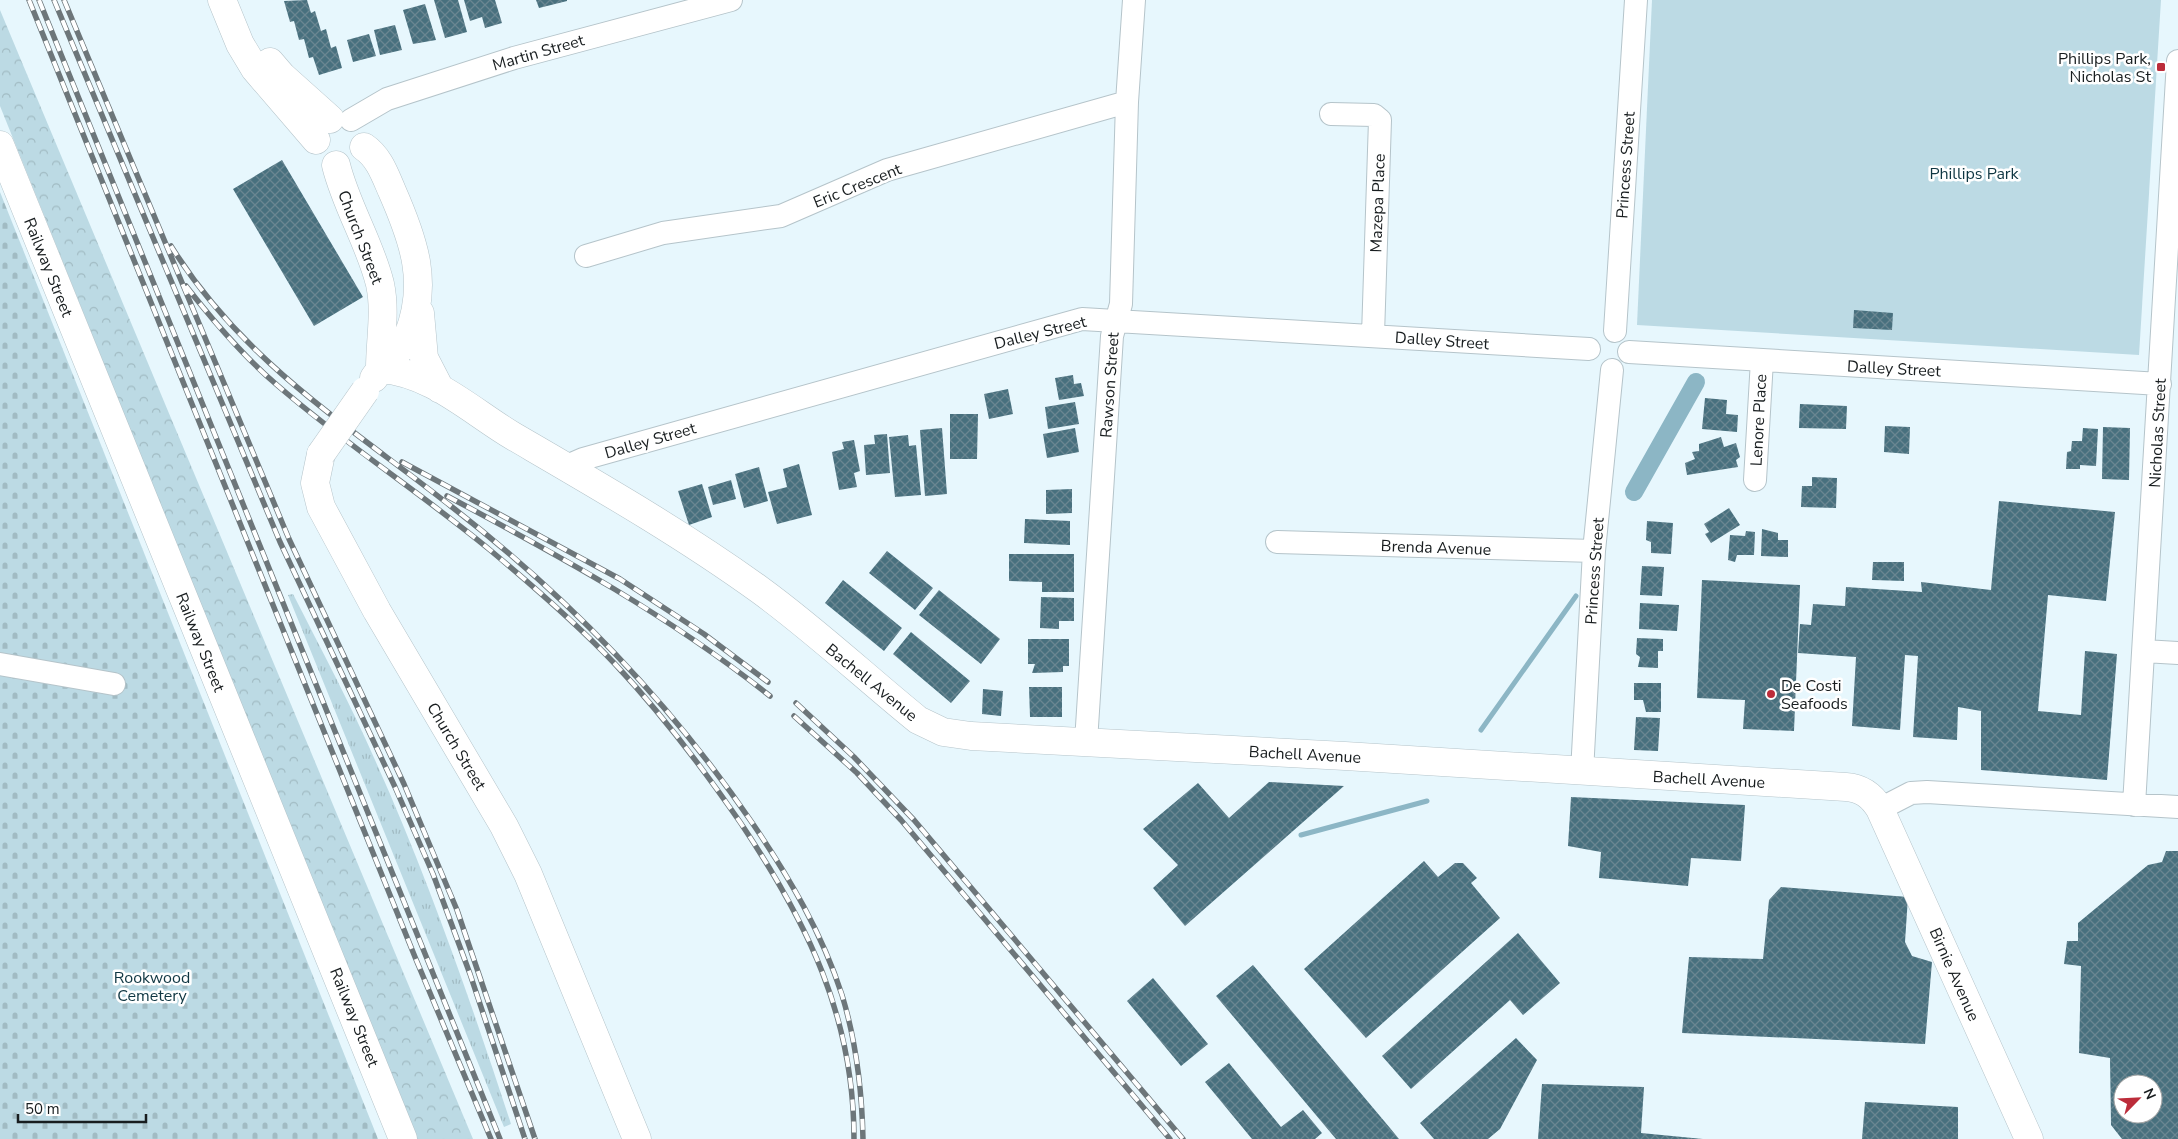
<svg xmlns="http://www.w3.org/2000/svg" width="2178" height="1139" font-family="'Nunito Sans',sans-serif">
  <defs>
    <pattern id="grass-tufts" width="24" height="20" patternUnits="userSpaceOnUse" patternTransform="scale(1.25)"><rect width="24" height="20" fill="#bcdae4"/><path d="M3 7l-1-3M5 7V3M7 7l1-3M15 17l-1-3M17 17v-4M19 17l1-3" fill="none" stroke="#a1bbc3"/></pattern>
    <pattern id="forest-crowns" width="20" height="18" patternUnits="userSpaceOnUse" patternTransform="scale(1.25)"><rect width="20" height="18" fill="#bcdae4"/><path d="M2 6a3 3 0 1 1 6 0M12 15a3 3 0 1 1 6 0" fill="none" stroke="#a1bbc3"/></pattern>
    <pattern id="cemetery-stones" width="16" height="16" patternUnits="userSpaceOnUse" patternTransform="scale(1.25)"><rect width="16" height="16" fill="#bcdae4"/><path d="M2 7V4a2 2 0 0 1 4 0v3zM10 15v-3a2 2 0 0 1 4 0v3z" fill="#a1bbc3"/></pattern>
    <pattern id="building-cross-hatch" width="8" height="8" patternUnits="userSpaceOnUse" patternTransform="scale(1.25)"><rect width="8" height="8" fill="#48707e"/><path d="M0 0l8 8M0 8l8-8" fill="none" stroke="#6a8691"/></pattern>
  </defs>
  <rect width="100%" height="100%" fill="#e7f7fd"/>
  <path fill="url(#grass-tufts)" d="M 293,594 C 321,649 350,703 375,760 C 428,878 471,1002 511,1124 L 504,1127 L 288,595 Z"/>
  <path fill="url(#forest-crowns)" d="M 0,10 L 473,1139 L 416,1139 L 0,106 Z"/>
  <path fill="url(#cemetery-stones)" d="M 0,192 L 378,1139 L 0,1139 Z"/>
  <path fill="#bcdae4" d="M 1652,0 L 2161,0 L 2139,355 L 1637,325 Z"/>
  <g fill="none" stroke-linecap="round" stroke-linejoin="round">
    <path stroke="#8cb6c5" stroke-width="5" d="M 1481,730 L 1576,596
      M 1301,835 L 1427,801"/>
    <path stroke="#8cb6c5" stroke-width="18" d="M 1634,492 L 1696,382"/>
  </g>
  <path fill="url(#building-cross-hatch)" fill-rule="evenodd" d="M 307,0 L 311,13 L 315,11 L 321,31 L 326,29 L 331,48 L 336,46 L 342,68 L 319,75 L 313,57 L 309,58 L 304,39 L 299,40 L 294,21 L 290,22 L 284,1 Z
    M 434,0 L 458,0 L 467,32 L 445,38 Z
    M 464,0 L 495,0 L 502,23 L 485,28 L 482,17 L 470,21 Z
    M 536,0 L 567,0 L 567,1 L 539,8 Z
    M 425,4 L 436,40 L 413,44 L 403,10 Z
    M 395,25 L 402,50 L 380,55 L 374,30 Z
    M 369,34 L 376,56 L 353,62 L 347,40 Z
    M 282,160 L 363,297 L 314,326 L 233,189 Z
    M 1854,310 L 1893,313 L 1892,330 L 1853,328 Z
    M 1073,375 L 1074,384 L 1081,383 L 1084,396 L 1059,400 L 1055,378 Z
    M 1008,389 L 1013,414 L 989,419 L 984,394 Z
    M 1705,398 L 1727,400 L 1726,414 L 1738,415 L 1737,432 L 1702,429 Z
    M 1075,402 L 1079,424 L 1048,429 L 1045,407 Z
    M 1800,404 L 1847,406 L 1846,429 L 1799,428 Z
    M 950,414 L 978,414 L 977,459 L 950,459 Z
    M 1885,426 L 1910,427 L 1909,454 L 1884,452 Z
    M 2103,427 L 2130,428 L 2129,480 L 2102,479 Z
    M 942,428 L 947,494 L 925,496 L 920,430 Z
    M 1075,428 L 1079,452 L 1047,458 L 1043,434 Z
    M 2083,428 L 2098,429 L 2096,466 L 2080,465 L 2080,469 L 2066,469 L 2067,452 L 2071,451 L 2072,441 L 2082,441 Z
    M 887,434 L 890,473 L 866,475 L 864,445 L 875,444 L 874,435 Z
    M 908,435 L 909,446 L 916,445 L 921,495 L 895,497 L 889,437 Z
    M 1721,437 L 1724,447 L 1736,443 L 1740,457 L 1736,460 L 1738,467 L 1687,475 L 1685,463 L 1695,459 L 1692,452 L 1699,451 L 1699,444 Z
    M 854,440 L 860,471 L 854,473 L 857,487 L 839,490 L 832,452 L 844,449 L 842,442 Z
    M 799,464 L 812,515 L 777,524 L 768,492 L 787,487 L 783,469 Z
    M 759,467 L 768,501 L 744,508 L 735,474 Z
    M 1812,477 L 1837,478 L 1836,508 L 1801,507 L 1802,486 L 1812,486 Z
    M 731,480 L 736,499 L 713,505 L 708,487 Z
    M 702,484 L 712,517 L 689,525 L 678,491 Z
    M 1072,489 L 1072,513 L 1046,514 L 1046,490 Z
    M 1999,501 L 2115,512 L 2106,601 L 2048,595 L 2038,711 L 2081,715 L 2085,651 L 2117,654 L 2107,780 L 1981,770 L 1981,711 L 1958,707 L 1957,740 L 1913,737 L 1918,656 L 1905,655 L 1900,730 L 1852,726 L 1856,657 L 1798,653 L 1800,624 L 1811,625 L 1813,604 L 1845,606 L 1846,587 L 1922,592 L 1921,582 L 1991,590 Z
    M 1729,508 L 1740,525 L 1711,543 L 1705,534 L 1709,532 L 1704,524 Z
    M 1025,519 L 1070,521 L 1070,545 L 1024,543 Z
    M 1647,521 L 1673,523 L 1671,554 L 1651,553 L 1651,542 L 1646,540 Z
    M 1762,529 L 1778,533 L 1778,540 L 1788,540 L 1788,557 L 1761,556 Z
    M 1746,531 L 1755,532 L 1754,555 L 1737,555 L 1735,562 L 1728,560 L 1730,535 L 1745,536 Z
    M 887,551 L 933,588 L 915,610 L 869,573 Z
    M 1009,554 L 1074,554 L 1074,592 L 1042,592 L 1042,582 L 1009,581 Z
    M 1873,562 L 1904,562 L 1904,581 L 1872,580 Z
    M 1642,566 L 1664,567 L 1662,596 L 1640,595 Z
    M 843,580 L 902,628 L 884,651 L 825,603 Z
    M 1702,580 L 1800,585 L 1794,731 L 1743,729 L 1745,700 L 1697,698 Z
    M 939,590 L 1000,639 L 981,664 L 919,615 Z
    M 1041,597 L 1074,598 L 1074,621 L 1059,621 L 1059,629 L 1040,628 Z
    M 1640,603 L 1679,605 L 1677,631 L 1639,629 Z
    M 911,632 L 970,681 L 951,703 L 893,654 Z
    M 1637,638 L 1663,639 L 1663,651 L 1658,651 L 1658,668 L 1638,667 L 1640,657 L 1636,654 Z
    M 1028,639 L 1069,639 L 1069,666 L 1063,666 L 1063,672 L 1032,673 L 1035,664 L 1028,664 Z
    M 1634,683 L 1661,683 L 1661,712 L 1646,712 L 1643,700 L 1634,700 Z
    M 1029,687 L 1062,687 L 1062,717 L 1030,717 Z
    M 983,689 L 1003,691 L 1001,716 L 982,714 Z
    M 1636,717 L 1660,718 L 1658,751 L 1634,750 Z
    M 1269,782 L 1344,786 L 1185,926 L 1153,888 L 1178,865 L 1143,829 L 1198,783 L 1229,818 Z
    M 1571,797 L 1745,805 L 1741,861 L 1691,858 L 1688,886 L 1599,878 L 1601,852 L 1568,846 Z
    M 2166,851 L 2178,851 L 2178,1139 L 2122,1139 L 2111,1125 L 2110,1058 L 2079,1053 L 2081,966 L 2064,964 L 2067,941 L 2078,941 L 2078,923 L 2148,865 L 2162,862 ZM 2123,1084 L 2153,1084 L 2153,1114 L 2123,1114 Z
    M 1424,861 L 1438,877 L 1455,863 L 1463,863 L 1477,878 L 1471,883 L 1500,918 L 1366,1038 L 1304,969 Z
    M 1781,887 L 1908,897 L 1905,942 L 1912,956 L 1932,962 L 1925,1044 L 1682,1033 L 1689,957 L 1763,959 L 1769,900 Z
    M 1518,933 L 1560,983 L 1523,1015 L 1510,1000 L 1411,1089 L 1382,1056 Z
    M 1253,965 L 1390,1128 L 1399,1139 L 1336,1139 L 1216,996 Z
    M 1153,978 L 1208,1044 L 1181,1066 L 1127,1001 Z
    M 1516,1038 L 1537,1060 L 1500,1129 L 1488,1139 L 1434,1139 L 1420,1123 Z
    M 1229,1063 L 1281,1127 L 1303,1110 L 1322,1133 L 1315,1139 L 1252,1139 L 1205,1082 Z
    M 1542,1084 L 1644,1087 L 1641,1133 L 1703,1139 L 1538,1139 Z
    M 1865,1102 L 1958,1107 L 1958,1139 L 1862,1139 Z"/>
  <g fill="none" stroke-linecap="round" stroke-linejoin="round">
    <defs>
      <path id="minor" d="M 1331,114 L 1374,115 L 1380,120 L 1373,335
        M 351,120 L 387,99 L 514,58 L 731,0
        M 586,256 L 663,233 L 781,216 L 887,170 L 1127,102
        M 1615,331 L 1636,0
        M 1629,352 L 2160,384
        M 567,466 L 583,459 L 1082,319 L 1589,349
        M 1755,480 L 1762,360
        M 1277,542 L 1594,551
        M 2144,651 L 2178,653
        M 0,664 L 114,684
        M 1086,742 L 1112,336 L 1121,304 L 1127,102 L 1134,0
        M 1582,772 L 1594,551 L 1612,370
        M 2134,805 L 2178,61
        M 1880,809 L 1911,793 L 1927,792 L 2178,807"/>
      <path id="major" d="M 222,0 L 240,44 L 255,69 L 316,140
        M 270,62 L 282,76 L 330,119
        M 0,145 L 403,1139
        M 364,147 C 379,157 385,175 392,191 C 414,241 429,283 408,336 C 400,354 385,362 374,378
        M 336,165 C 346,206 370,243 380,284 C 386,312 380,340 380,369
        M 420,313 L 424,358 L 440,389
        M 380,369 C 431,372 471,411 513,436 C 597,485 681,533 760,590 C 815,630 865,677 918,720 L 943,732 L 971,736 L 1345,756 L 1846,787 C 1862,788 1872,796 1880,809 L 2029,1139
        M 321,454 L 315,483 L 321,507 L 377,611 L 504,826 L 528,874 L 637,1139"/>
    </defs>
    <use href="#minor" stroke="#b5c4ca" stroke-width="24"/>
    <use href="#major" stroke="#b5c4ca" stroke-width="29"/>
    <use href="#minor" stroke="#fff" stroke-width="22"/>
    <use href="#major" stroke="#fff" stroke-width="28"/>
    <defs>
      <path id="rail" d="M 29,0 L 415,957 L 491,1139
        M 39,0 L 500,1139
        M 54,0 L 280,542 L 395,787 L 433,874 L 470,974 L 525,1139
        M 64,0 L 289,539 L 404,784 L 457,910 L 535,1139
        M 171,246 C 244,363 347,424 452,507 C 568,597 670,702 753,824 C 789,877 822,933 842,995 C 856,1041 862,1091 863,1139
        M 186,286 C 214,322 243,356 277,385 C 345,444 421,493 490,550 C 533,586 576,623 615,664 C 661,713 702,767 740,822 C 807,922 854,1016 854,1139
        M 402,462 L 620,579 L 704,634 L 768,682
        M 447,496 C 562,557 668,615 770,696
        M 796,703 L 854,757 L 914,820 L 1183,1139
        M 794,716 L 857,773 L 901,820 L 1170,1139"/>
    </defs>
    <use href="#rail" stroke="#6d767a" stroke-width="5.5"/>
    <use href="#rail" stroke="#fff" stroke-width="4" stroke-dasharray="11" stroke-linecap="butt"/>
    <defs>
      <path id="major-bridge" d="M 321,454 L 365,391"/>
    </defs>
    <use href="#major-bridge" stroke="#b5c4ca" stroke-width="29" stroke-linecap="butt"/>
    <use href="#major-bridge" stroke="#fff" stroke-width="28"/>
  </g>
  <g fill="#bc2c3a" stroke="#fff" stroke-width="2">
    <rect x="2156" y="62" width="10" height="10" rx="2.5"/>
    <circle cx="1771" cy="694" r="5"/>
  </g>
  <g text-anchor="middle" stroke-width="5" stroke-linejoin="round" paint-order="stroke">
    <g font-size="16" fill="#181d1f" stroke="#fff">
      <text transform="translate(538 52) rotate(-16)" y="6">Martin Street</text>
      <text transform="translate(1625 165) rotate(-86)" y="6">Princess Street</text>
      <text transform="translate(857 185) rotate(-22)" y="6">Eric Crescent</text>
      <text transform="translate(1377 203) rotate(-88)" y="6">Mazepa Place</text>
      <text transform="translate(361 237) rotate(69)" y="6">Church Street</text>
      <text transform="translate(49 267) rotate(68)" y="6">Railway Street</text>
      <text transform="translate(1040 332) rotate(-14)" y="6">Dalley Street</text>
      <text transform="translate(1442 340) rotate(4)" y="6">Dalley Street</text>
      <text transform="translate(1894 368) rotate(3)" y="6">Dalley Street</text>
      <text transform="translate(1109 385) rotate(-86)" y="6">Rawson Street</text>
      <text transform="translate(1758 420) rotate(-87)" y="6">Lenore Place</text>
      <text transform="translate(2157 433) rotate(-87)" y="6">Nicholas Street</text>
      <text transform="translate(650 440) rotate(-16)" y="6">Dalley Street</text>
      <text transform="translate(1436 547) rotate(2)" y="6">Brenda Avenue</text>
      <text transform="translate(1594 571) rotate(-86)" y="6">Princess Street</text>
      <text transform="translate(201 642) rotate(68)" y="6">Railway Street</text>
      <text transform="translate(872 682) rotate(39)" y="6">Bachell Avenue</text>
      <text transform="translate(457 746) rotate(59)" y="6">Church Street</text>
      <text transform="translate(1305 754) rotate(3)" y="6">Bachell Avenue</text>
      <text transform="translate(1709 779) rotate(3)" y="6">Bachell Avenue</text>
      <text transform="translate(1955 974) rotate(66)" y="6">Birnie Avenue</text>
      <text transform="translate(355 1017) rotate(68)" y="6">Railway Street</text>
    </g>
    <g font-size="16" fill="#181d1f" stroke="#fff" text-anchor="end">
      <text x="2151" y="64">Phillips Park,<tspan x="2151" dy="18">Nicholas St</tspan></text>
      <text x="1781" y="691" text-anchor="start">De Costi<tspan x="1781" dy="18">Seafoods</tspan></text>
    </g>
    <g font-size="16" fill="#0f3642" stroke="#fff">
      <text x="1974" y="179">Phillips Park</text>
      <text x="152" y="983">Rookwood<tspan x="152" dy="18">Cemetery</tspan></text>
    </g>
  </g>
  <g transform="translate(2138 1099) rotate(66)"><circle r="24" fill="#ffffff" stroke="#a3a5a5"/>
  <path d="M0-4L9 19L0 12L-9 19Z" fill="#bc2c3a"/>
  <text y="-8" font-size="14" font-weight="bold" text-anchor="middle" fill="#181d1f">N</text>
  </g>
  <path d="M18 1114v8h128v-8" fill="none" stroke="#181d1f" stroke-width="2.5"/>
  <text x="25" y="1114" font-size="15" fill="#181d1f" stroke="#ffffff" stroke-width="4" paint-order="stroke">50 m</text>
</svg>
